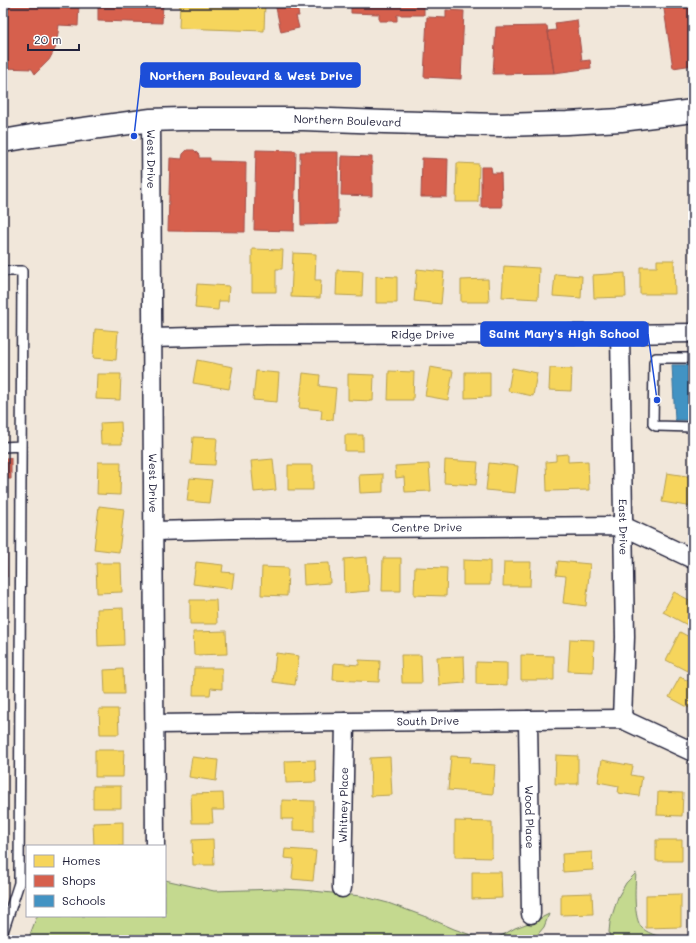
<svg xmlns="http://www.w3.org/2000/svg" width="696" height="943" font-family="Mali,sans-serif">
  <rect width="100%" height="100%" fill="#f1e7da"/>
  <filter id="ink" filterUnits="userSpaceOnUse"><feTurbulence type="fractalNoise" baseFrequency=".025" numOctaves="2"/><feDisplacementMap in="SourceGraphic" scale="8" xChannelSelector="R" yChannelSelector="G"/><feConvolveMatrix kernelMatrix="1 2 1 2 8 2 1 2 1" color-interpolation-filters="sRGB"/></filter>
  <g filter="url(#ink)">
    <path fill="#c4d98f" stroke="#737e65" d="M 636,873 C 635,886 633,919 642,928 C 650,935 662,937 671,940 L 611,940 L 609,932 L 610,922 L 618,897 L 626,883 Z
      M 165,880 L 214,891 L 278,889 L 303,890 L 361,896 L 388,903 L 429,918 L 454,929 L 482,939 L 491,939 L 503,935 L 515,928 L 537,920 L 549,914 L 544,927 L 533,940 L 28,940 L 37,916 L 165,916 Z"/>
    <path fill="#f6d55c" stroke="#b69f52" d="M 180,3 L 265,3 L 264,31 L 179,28 Z
      M 457,163 L 479,164 L 478,202 L 456,202 Z
      M 252,249 L 283,250 L 282,269 L 276,269 L 276,292 L 252,292 Z
      M 293,253 L 316,254 L 315,280 L 321,280 L 320,298 L 291,297 Z
      M 657,260 L 674,260 L 675,294 L 640,294 L 640,267 L 657,267 Z
      M 504,266 L 539,268 L 538,299 L 502,297 Z
      M 417,269 L 444,272 L 441,304 L 414,301 Z
      M 337,270 L 363,271 L 362,296 L 336,295 Z
      M 625,273 L 626,297 L 594,298 L 593,275 Z
      M 555,274 L 582,276 L 581,298 L 553,296 Z
      M 376,276 L 397,277 L 397,303 L 376,303 Z
      M 488,279 L 489,302 L 461,302 L 461,280 Z
      M 197,284 L 229,286 L 228,301 L 219,301 L 218,310 L 195,308 Z
      M 95,329 L 118,331 L 116,360 L 93,358 Z
      M 197,360 L 233,367 L 229,389 L 193,383 Z
      M 430,367 L 453,371 L 448,400 L 425,396 Z
      M 512,368 L 537,373 L 533,396 L 508,391 Z
      M 550,368 L 572,369 L 571,391 L 549,390 Z
      M 256,371 L 279,373 L 277,402 L 253,400 Z
      M 389,371 L 414,372 L 413,400 L 388,400 Z
      M 465,372 L 490,372 L 490,397 L 465,398 Z
      M 303,373 L 320,375 L 319,386 L 336,388 L 333,420 L 321,419 L 322,410 L 299,408 Z
      M 97,374 L 121,374 L 120,400 L 96,399 Z
      M 348,374 L 374,375 L 373,401 L 348,400 Z
      M 121,422 L 122,444 L 101,444 L 100,423 Z
      M 345,435 L 363,435 L 363,451 L 345,451 Z
      M 193,437 L 217,438 L 215,465 L 191,464 Z
      M 568,454 L 568,462 L 588,461 L 589,490 L 547,491 L 546,462 L 556,461 L 556,455 Z
      M 273,459 L 276,490 L 254,492 L 251,461 Z
      M 445,460 L 478,462 L 476,485 L 444,483 Z
      M 98,462 L 121,462 L 120,495 L 97,494 Z
      M 489,463 L 518,466 L 515,493 L 486,490 Z
      M 429,464 L 431,491 L 405,492 L 404,477 L 396,478 L 395,466 Z
      M 288,465 L 313,465 L 313,490 L 288,490 Z
      M 667,473 L 693,477 L 693,507 L 662,502 Z
      M 383,474 L 383,492 L 360,493 L 359,475 Z
      M 190,478 L 212,480 L 209,503 L 187,501 Z
      M 99,506 L 124,509 L 119,552 L 94,549 Z
      M 367,557 L 369,591 L 345,593 L 344,559 Z
      M 383,558 L 401,558 L 401,591 L 382,591 Z
      M 463,560 L 490,561 L 490,585 L 463,585 Z
      M 558,561 L 590,564 L 586,606 L 563,603 L 566,576 L 556,575 Z
      M 196,562 L 223,565 L 222,572 L 234,573 L 232,589 L 193,584 Z
      M 504,562 L 531,562 L 530,586 L 503,586 Z
      M 96,563 L 121,563 L 122,592 L 97,593 Z
      M 329,563 L 330,583 L 304,585 L 303,564 Z
      M 262,567 L 288,568 L 287,596 L 261,595 Z
      M 415,567 L 447,568 L 446,596 L 414,595 Z
      M 674,592 L 693,602 L 693,628 L 663,612 Z
      M 190,600 L 216,600 L 217,624 L 190,624 Z
      M 123,608 L 124,645 L 98,646 L 97,609 Z
      M 226,631 L 227,654 L 194,655 L 193,632 Z
      M 680,632 L 693,639 L 693,661 L 687,671 L 666,660 Z
      M 570,639 L 594,640 L 593,672 L 568,671 Z
      M 276,653 L 299,656 L 295,685 L 273,682 Z
      M 401,655 L 421,655 L 422,683 L 402,683 Z
      M 521,655 L 554,656 L 554,680 L 521,680 Z
      M 464,656 L 465,683 L 439,685 L 437,657 Z
      M 359,660 L 380,661 L 379,682 L 333,680 L 334,663 L 359,665 Z
      M 476,662 L 507,663 L 507,685 L 476,684 Z
      M 194,668 L 222,668 L 222,689 L 211,688 L 210,695 L 193,695 Z
      M 123,669 L 124,694 L 105,694 L 104,670 Z
      M 680,677 L 693,683 L 693,710 L 669,697 Z
      M 99,709 L 118,709 L 119,734 L 100,734 Z
      M 95,750 L 124,750 L 123,777 L 95,777 Z
      M 556,755 L 578,756 L 578,784 L 555,784 Z
      M 451,756 L 471,757 L 470,763 L 495,765 L 493,794 L 448,790 Z
      M 192,757 L 218,760 L 216,781 L 189,777 Z
      M 390,757 L 392,795 L 371,796 L 370,758 Z
      M 315,760 L 316,782 L 286,783 L 285,761 Z
      M 602,760 L 633,766 L 631,775 L 642,777 L 639,796 L 618,793 L 619,786 L 598,782 Z
      M 93,786 L 121,786 L 121,808 L 93,808 Z
      M 658,792 L 683,793 L 682,816 L 657,815 Z
      M 223,793 L 224,810 L 212,810 L 213,823 L 192,823 L 191,794 Z
      M 282,800 L 314,801 L 314,831 L 293,830 L 293,819 L 282,819 Z
      M 455,821 L 492,822 L 492,858 L 455,857 Z
      M 123,822 L 123,846 L 94,846 L 93,823 Z
      M 213,839 L 214,865 L 193,865 L 192,840 Z
      M 656,840 L 682,840 L 682,861 L 656,861 Z
      M 285,849 L 316,851 L 313,881 L 292,879 L 294,859 L 284,858 Z
      M 592,852 L 593,870 L 563,872 L 562,854 Z
      M 472,872 L 501,872 L 502,898 L 472,899 Z
      M 592,893 L 593,914 L 561,915 L 561,894 Z
      M 681,894 L 681,927 L 646,928 L 646,895 Z"/>
    <path fill="#d6604d" stroke="#a04d48" d="M 3,3 L 79,3 L 78,26 L 59,25 L 58,33 L 56,47 L 49,60 L 35,74 L 32,69 L 3,68 Z
      M 98,3 L 163,3 L 162,23 L 98,21 Z
      M 275,3 L 296,3 L 299,16 L 296,16 L 299,28 L 281,32 Z
      M 351,3 L 424,3 L 424,15 L 397,15 L 397,21 L 379,21 L 379,14 L 351,13 Z
      M 663,3 L 693,3 L 693,65 L 673,68 Z
      M 446,10 L 464,11 L 461,79 L 424,77 L 427,17 L 446,18 Z
      M 577,20 L 582,61 L 590,60 L 591,68 L 554,73 L 548,31 L 556,30 L 555,23 Z
      M 547,26 L 554,73 L 493,74 L 496,27 Z
      M 187,150 L 194,150 L 199,155 L 199,158 L 210,158 L 210,161 L 246,162 L 245,232 L 168,231 L 170,158 L 182,159 L 183,154 Z
      M 256,150 L 296,151 L 294,231 L 254,230 Z
      M 300,152 L 338,152 L 338,224 L 301,225 Z
      M 342,156 L 372,157 L 372,196 L 341,195 Z
      M 422,158 L 448,159 L 447,197 L 421,197 Z
      M 481,167 L 491,167 L 492,173 L 501,173 L 502,207 L 481,207 Z
      M 3,458 L 11,458 L 11,479 L 6,479 L 7,577 L 3,577 Z"/>
    <path fill="#4393c3" stroke="#39719a" d="M 672,365 L 693,365 L 693,420 L 675,420 Z"/>
    <g fill="none" stroke-linecap="round" stroke-linejoin="round">
      <defs>
        <path id="service" d="M 3,271 L 22,271 L 19,883 L 3,932
          M 693,358 L 656,358 L 654,363 L 653,424 L 656,426 L 693,427
          M 3,447 L 21,446"/>
        <g id="minor">
          <path id="s1" d="M 151,120 L 155,846"/>
          <path id="s2" d="M 620,334 L 625,637 L 622,719"/>
          <path id="s3" d="M 152,338 L 266,335 L 620,334 L 693,333"/>
          <path id="s4" d="M 154,531 L 233,529 L 623,526 L 693,559"/>
          <path id="s5" d="M 528,720 L 531,914"/>
          <path id="s6" d="M 155,724 L 622,719 L 693,752"/>
          <path id="s7" d="M 342,888 L 345,722"/>
        </g>
        <g id="primary">
          <path id="s8" d="M 3,141 L 32,136 L 151,120 L 180,119 L 304,119 L 384,122 L 500,125 L 567,123 L 621,120 L 693,111"/>
        </g>
      </defs>
      <use href="#service" stroke="#22223b" stroke-width="12"/>
      <use href="#minor" stroke="#22223b" stroke-width="21"/>
      <use href="#primary" stroke="#22223b" stroke-width="25"/>
      <use href="#service" stroke="#fff" stroke-width="9"/>
      <use href="#minor" stroke="#fff" stroke-width="18"/>
      <use href="#primary" stroke="#fff" stroke-width="22"/>
    </g>
  </g>
  <g text-anchor="middle" stroke-width="4" stroke-linejoin="round" paint-order="stroke">
    <g font-size="11" fill="#22223b" stroke="#fff">
      <text dy="4" stroke="none"><textPath href="#s8" startOffset="346">Northern Boulevard</textPath></text>
      <text dy="4" stroke="none"><textPath href="#s1" startOffset="39">West Drive</textPath></text>
      <text dy="4" stroke="none"><textPath href="#s3" startOffset="271">Ridge Drive</textPath></text>
      <text dy="4" stroke="none"><textPath href="#s1" startOffset="363">West Drive</textPath></text>
      <text dy="4" stroke="none"><textPath href="#s4" startOffset="273">Centre Drive</textPath></text>
      <text dy="4" stroke="none"><textPath href="#s2" startOffset="193">East Drive</textPath></text>
      <text dy="4" stroke="none"><textPath href="#s6" startOffset="273">South Drive</textPath></text>
      <text dy="4" stroke="none"><textPath href="#s7" startOffset="83">Whitney Place</textPath></text>
      <text dy="4" stroke="none"><textPath href="#s5" startOffset="97">Wood Place</textPath></text>
    </g>
  </g>
  <path fill="none" stroke="#1d4ed8" stroke-width="1.5" d="M134 136L141 75M657 400L648 334"/>
  <g fill="#1d4ed8" stroke="#fff" stroke-width="1.5">
    <circle cx="134" cy="136" r="4"/>
    <circle cx="657" cy="400" r="4"/>
  </g>
  <g fill="#1d4ed8" stroke="#1d4ed8" stroke-width="1.5">
    <rect x="141" y="63" width="219" height="24" rx="4"/>
    <rect x="481" y="322" width="167" height="24" rx="4"/>
  </g>
  <g font-size="12" text-anchor="middle" font-weight="bold" fill="#fff">
    <text x="251" y="80">Northern Boulevard &amp; West Drive</text>
    <text x="564" y="338">Saint Mary's High School</text>
  </g>
  <rect width="696" height="943" fill="none" stroke="#fff" stroke-width="16"/>
  <rect x="8" y="8" width="680" height="927" fill="none" stroke="#22223b" stroke-width="1.5" filter="url(#ink)"/>
  <rect x="26" y="845" width="140" height="72" fill="#ffffff" stroke="#a7a7b1"/>
  <rect x="34" y="855" width="20" height="12" fill="#f6d55c" stroke="#a7a7b1"/>
  <text x="62" y="865" font-size="12" fill="#22223b">Homes</text>
  <rect x="34" y="875" width="20" height="12" fill="#d6604d" stroke="#a7a7b1"/>
  <text x="62" y="885" font-size="12" fill="#22223b">Shops</text>
  <rect x="34" y="895" width="20" height="12" fill="#4393c3" stroke="#a7a7b1"/>
  <text x="62" y="905" font-size="12" fill="#22223b">Schools</text>
  <path d="M28 44v6h51v-6" fill="none" stroke="#22223b" stroke-width="2"/>
  <text x="34" y="44" font-size="12" fill="#22223b" stroke="#ffffff" stroke-width="3" paint-order="stroke">20 m</text>
</svg>
